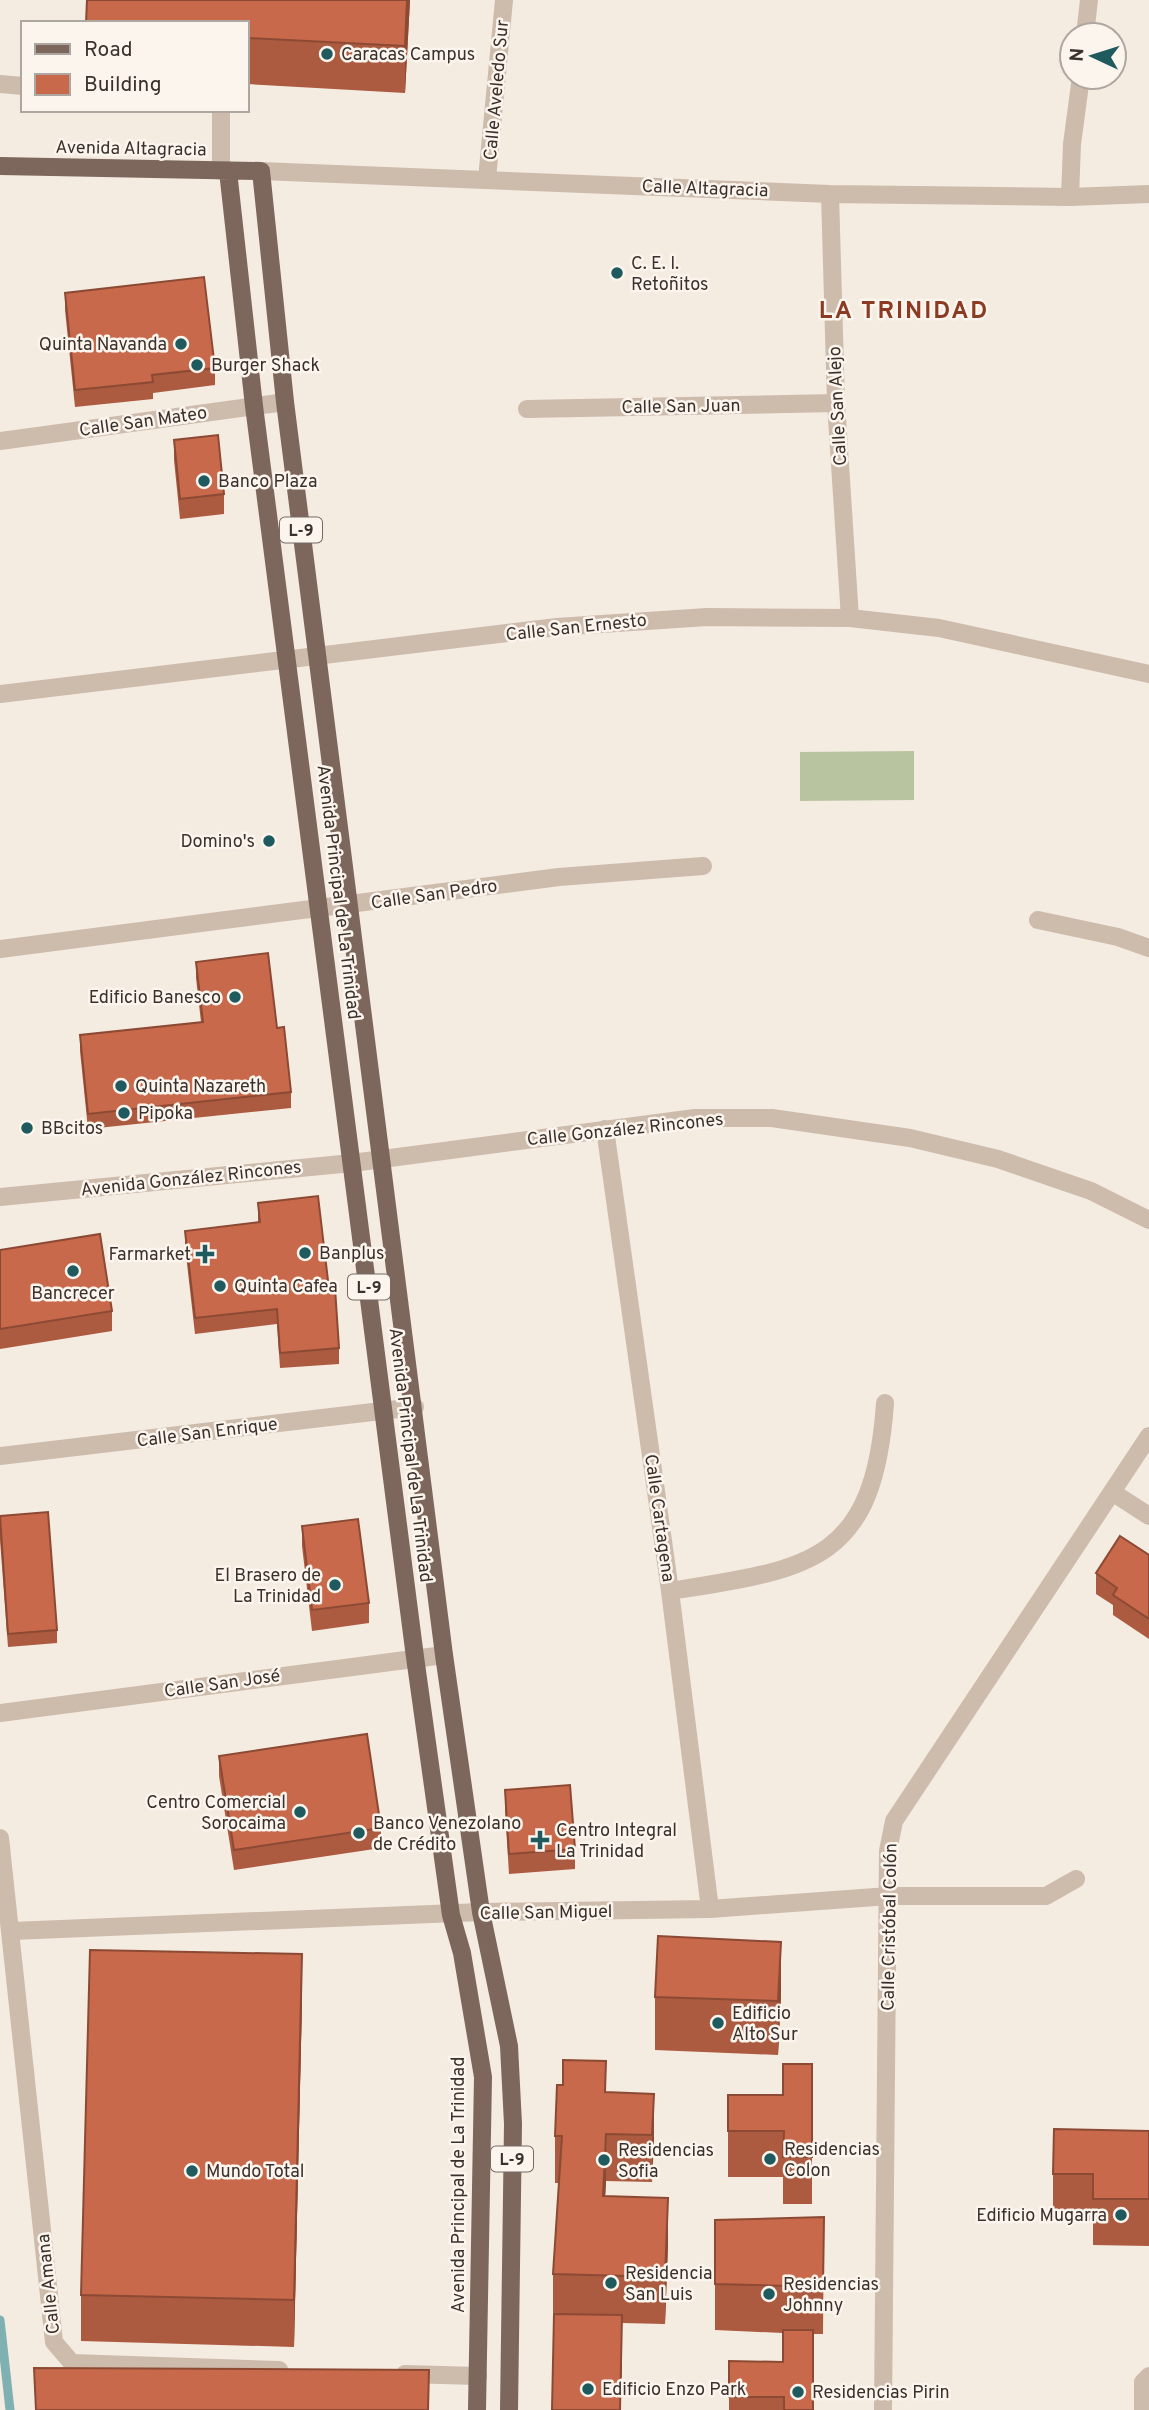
<svg xmlns="http://www.w3.org/2000/svg" width="1149" height="2410" font-family="Overpass,sans-serif">
  <rect width="100%" height="100%" fill="#f4ebe1"/>
  <path fill="#b8c4a0" d="M 914,751 L 914,800 L 800,801 L 800,752 Z"/>
  <g fill="none" stroke-linecap="round" stroke-linejoin="round">
    <path stroke="#7fb0b2" stroke-width="9" d="M 0,2320 L 10,2410"/>
    <path stroke="#cdbbac" stroke-width="18" d="M 1085,35 L 1089,0
      M 0,84 L 23,86
      M 221,110 L 221,171
      M 261,171 L 830,194 L 1070,197 L 1149,194
      M 487,179 L 504,0
      M 830,194 L 836,403 L 850,618
      M 1070,197 L 1072,144 L 1081,77
      M 527,409 L 836,403
      M 0,441 L 285,402
      M 0,694 L 557,627 L 707,617 L 850,618 L 939,628 L 1149,674
      M 1038,920 L 1118,937 L 1149,948
      M 0,949 L 559,877 L 703,866
      M 605,1129 L 670,1591 L 710,1909
      M 0,1197 L 352,1163 L 695,1118 L 772,1118 L 910,1138 L 998,1159 L 1091,1191 L 1149,1220
      M 0,1456 L 415,1407
      M 1112,1492 L 1149,1516
      M 670,1591 C 810,1569 874,1563 885,1403
      M 0,1713 L 444,1655
      M 0,1838 L 54,2342 L 72,2363 L 279,2370
      M 12,1931 L 481,1912 L 710,1909 L 889,1896 L 1046,1896 L 1076,1879
      M 405,2374 L 478,2376
      M 883,2410 L 888,1851 L 894,1821 L 1149,1436
      M 1143,2410 L 1143,2382 L 1149,2376"/>
    <path stroke="#7d675c" stroke-width="18" d="M 0,166 L 261,171 L 285,402 L 444,1655 L 481,1912 L 509,2046 L 513,2124 L 509,2410
      M 228,171 L 254,406 L 415,1657 L 451,1915 L 462,1953 L 483,2077 L 477,2410"/>
  </g>
  <path fill="#ac5a40" d="M 410,0 L 405,93 L 247,84 L 247,23 Z
    M 65,293 L 215,368 L 215,385 L 153,393 L 153,399 L 75,407 L 65,310 Z
    M 174,440 L 224,494 L 224,514 L 180,519 L 174,460 Z
    M 196,962 L 277,1028 L 291,1092 L 291,1108 L 88,1129 L 80,1051 L 80,1035 L 201,1022 L 196,978 Z
    M 258,1203 L 329,1289 L 339,1348 L 339,1364 L 280,1368 L 277,1324 L 195,1334 L 185,1246 L 185,1231 L 258,1222 Z
    M 0,1250 L 112,1311 L 112,1331 L 0,1349 Z
    M 0,1516 L 57,1630 L 57,1643 L 8,1647 L 0,1540 Z
    M 302,1526 L 369,1603 L 369,1623 L 312,1631 L 302,1546 Z
    M 1149,1555 L 1149,1639 L 1113,1615 L 1113,1605 L 1096,1594 L 1096,1573 Z
    M 219,1756 L 381,1828 L 381,1848 L 234,1870 L 219,1776 Z
    M 505,1790 L 575,1849 L 575,1869 L 509,1874 L 505,1810 Z
    M 781,1996 L 778,2055 L 655,2050 L 655,1997 Z
    M 302,2001 L 294,2347 L 81,2341 L 81,2295 Z
    M 812,2064 L 812,2204 L 783,2204 L 783,2177 L 728,2177 L 728,2131 L 783,2095 Z
    M 606,2092 L 654,2094 L 652,2182 L 606,2181 L 605,2196 L 668,2245 L 665,2324 L 622,2323 L 622,2369 L 553,2321 L 553,2274 L 559,2183 L 555,2183 L 555,2136 Z
    M 1149,2131 L 1149,2246 L 1093,2245 L 1093,2221 L 1053,2220 L 1053,2174 Z
    M 824,2217 L 823,2334 L 813,2334 L 813,2410 L 729,2410 L 729,2397 L 783,2362 L 783,2333 L 715,2330 L 715,2220 Z"/>
  <path fill="#8c4a34" d="M 407,0 L 410,0 L 405,93 L 405,46 Z
    M 781,1942 L 781,1996 L 778,2055 L 778,2001 Z
    M 302,1954 L 302,2001 L 294,2347 L 294,2300 Z
    M 654,2094 L 654,2140 L 652,2182 L 652,2135 Z
    M 606,2134 L 606,2181 L 603,2243 L 603,2196 Z
    M 668,2198 L 668,2245 L 665,2324 L 665,2277 Z
    M 622,2315 L 622,2369 L 620,2410 Z"/>
  <path fill="#c8694b" stroke="#8c4a34" stroke-width="2" d="M 87,0 L 407,0 L 405,46 L 247,38 L 247,23 L 86,23 Z
    M 204,277 L 215,368 L 152,375 L 153,382 L 75,390 L 65,293 Z
    M 218,435 L 224,494 L 180,499 L 174,440 Z
    M 268,953 L 277,1028 L 284,1027 L 291,1092 L 88,1114 L 80,1035 L 203,1022 L 196,962 Z
    M 318,1196 L 329,1289 L 335,1288 L 339,1348 L 280,1353 L 277,1309 L 195,1318 L 185,1231 L 260,1222 L 258,1203 Z
    M 100,1234 L 112,1311 L 0,1329 L 0,1250 Z
    M 48,1512 L 57,1630 L 8,1634 L 0,1516 Z
    M 358,1519 L 369,1603 L 312,1610 L 302,1526 Z
    M 1120,1536 L 1149,1555 L 1149,1619 L 1113,1595 L 1117,1588 L 1096,1573 Z
    M 367,1734 L 381,1828 L 234,1850 L 219,1756 Z
    M 570,1785 L 575,1849 L 509,1854 L 505,1790 Z
    M 658,1936 L 781,1942 L 778,2001 L 655,1997 Z
    M 90,1950 L 302,1954 L 294,2300 L 81,2295 Z
    M 563,2060 L 606,2061 L 605,2092 L 654,2094 L 652,2135 L 606,2134 L 603,2196 L 668,2198 L 665,2277 L 553,2274 L 562,2136 L 555,2136 L 557,2085 L 563,2085 Z
    M 783,2064 L 812,2064 L 812,2157 L 783,2157 L 784,2131 L 728,2131 L 728,2095 L 783,2095 Z
    M 1054,2129 L 1149,2131 L 1149,2199 L 1093,2199 L 1093,2174 L 1053,2174 Z
    M 824,2217 L 823,2287 L 715,2284 L 715,2220 Z
    M 554,2314 L 622,2315 L 620,2410 L 552,2410 Z
    M 783,2330 L 813,2330 L 813,2410 L 784,2410 L 784,2397 L 729,2397 L 729,2361 L 783,2362 Z
    M 34,2368 L 429,2370 L 428,2410 L 36,2410 Z"/>
  <g fill="#1f5a5e" stroke="#fbf5ee" stroke-width="2.5">
    <circle cx="327" cy="54" r="7"/>
    <circle cx="617" cy="273" r="7"/>
    <circle cx="181" cy="344" r="7"/>
    <circle cx="197" cy="365" r="7"/>
    <circle cx="204" cy="481" r="7"/>
    <circle cx="269" cy="841" r="7"/>
    <circle cx="235" cy="997" r="7"/>
    <circle cx="121" cy="1086" r="7"/>
    <circle cx="124" cy="1113" r="7"/>
    <circle cx="27" cy="1128" r="7"/>
    <circle cx="305" cy="1253" r="7"/>
    <path d="M201.5 1243.5h7v7h7v7h-7v7h-7v-7h-7v-7h7z"/>
    <circle cx="73" cy="1271" r="7"/>
    <circle cx="220" cy="1286" r="7"/>
    <circle cx="335" cy="1585" r="7"/>
    <circle cx="300" cy="1812" r="7"/>
    <circle cx="359" cy="1833" r="7"/>
    <path d="M536.5 1829.5h7v7h7v7h-7v7h-7v-7h-7v-7h7z"/>
    <circle cx="718" cy="2023" r="7"/>
    <circle cx="770" cy="2159" r="7"/>
    <circle cx="604" cy="2160" r="7"/>
    <circle cx="192" cy="2171" r="7"/>
    <circle cx="1121" cy="2215" r="7"/>
    <circle cx="611" cy="2283" r="7"/>
    <circle cx="769" cy="2294" r="7"/>
    <circle cx="588" cy="2389" r="7"/>
    <circle cx="798" cy="2392" r="7"/>
  </g>
  <g text-anchor="middle" stroke-width="5" stroke-linejoin="round" paint-order="stroke">
    <g fill="#fbf5ee" stroke="#756b66" stroke-width="2">
      <rect x="280" y="517.5" width="42" height="25" rx="5"/>
      <rect x="348" y="1274.5" width="42" height="25" rx="5"/>
      <rect x="491" y="2146.5" width="42" height="25" rx="5"/>
    </g>
    <g font-size="16" font-weight="bold" fill="#3b302b">
      <text x="301" y="536">L-9</text>
      <text x="369" y="1293">L-9</text>
      <text x="512" y="2165">L-9</text>
    </g>
    <g font-size="18" fill="#3b302b" stroke="#fbf5ee" text-anchor="start">
      <text x="341" y="60">Caracas Campus</text>
      <text x="631" y="269">C. E. I.<tspan x="631" dy="21">Retoñitos</tspan></text>
      <text x="167" y="350" text-anchor="end">Quinta Navanda</text>
      <text x="211" y="371">Burger Shack</text>
      <text x="218" y="487">Banco Plaza</text>
      <text x="255" y="847" text-anchor="end">Domino's</text>
      <text x="221" y="1003" text-anchor="end">Edificio Banesco</text>
      <text x="135" y="1092">Quinta Nazareth</text>
      <text x="138" y="1119">Pipoka</text>
      <text x="41" y="1134">BBcitos</text>
      <text x="319" y="1259">Banplus</text>
      <text x="191" y="1260" text-anchor="end">Farmarket</text>
      <text x="234" y="1292">Quinta Cafea</text>
      <text x="73" y="1299" text-anchor="middle">Bancrecer</text>
      <text x="321" y="1581" text-anchor="end">El Brasero de<tspan x="321" dy="21">La Trinidad</tspan></text>
      <text x="286" y="1808" text-anchor="end">Centro Comercial<tspan x="286" dy="21">Sorocaima</tspan></text>
      <text x="373" y="1829">Banco Venezolano<tspan x="373" dy="21">de Crédito</tspan></text>
      <text x="556" y="1836">Centro Integral<tspan x="556" dy="21">La Trinidad</tspan></text>
      <text x="732" y="2019">Edificio<tspan x="732" dy="21">Alto Sur</tspan></text>
      <text x="784" y="2155">Residencias<tspan x="784" dy="21">Colon</tspan></text>
      <text x="618" y="2156">Residencias<tspan x="618" dy="21">Sofia</tspan></text>
      <text x="206" y="2177">Mundo Total</text>
      <text x="1107" y="2221" text-anchor="end">Edificio Mugarra</text>
      <text x="625" y="2279">Residencia<tspan x="625" dy="21">San Luis</tspan></text>
      <text x="783" y="2290">Residencias<tspan x="783" dy="21">Johnny</tspan></text>
      <text x="602" y="2395">Edificio Enzo Park</text>
      <text x="812" y="2398">Residencias Pirin</text>
    </g>
    <g font-size="18" fill="#3b302b" stroke="#fbf5ee">
      <text transform="translate(496 90) rotate(-85)" y="6">Calle Aveledo Sur</text>
      <text transform="translate(131 148) rotate(1)" y="6">Avenida Altagracia</text>
      <text transform="translate(705 188) rotate(2)" y="6">Calle Altagracia</text>
      <text transform="translate(681 406) rotate(-1)" y="6">Calle San Juan</text>
      <text transform="translate(837 406) rotate(-93)" y="6">Calle San Alejo</text>
      <text transform="translate(143 421) rotate(-8)" y="6">Calle San Mateo</text>
      <text transform="translate(576 627) rotate(-6)" y="6">Calle San Ernesto</text>
      <text transform="translate(339 892) rotate(83)" y="6">Avenida Principal de La Trinidad</text>
      <text transform="translate(434 894) rotate(-8)" y="6">Calle San Pedro</text>
      <text transform="translate(625 1129) rotate(-6)" y="6">Calle González Rincones</text>
      <text transform="translate(191 1178) rotate(-6)" y="6">Avenida González Rincones</text>
      <text transform="translate(207 1432) rotate(-7)" y="6">Calle San Enrique</text>
      <text transform="translate(411 1455) rotate(83)" y="6">Avenida Principal de La Trinidad</text>
      <text transform="translate(660 1518) rotate(82)" y="6">Calle Cartagena</text>
      <text transform="translate(222 1683) rotate(-8)" y="6">Calle San José</text>
      <text transform="translate(546 1912) rotate(-1)" y="6">Calle San Miguel</text>
      <text transform="translate(889 1927) rotate(-89)" y="6">Calle Cristóbal Colón</text>
      <text transform="translate(458 2185) rotate(-90)" y="6">Avenida Principal de La Trinidad</text>
      <text transform="translate(48 2284) rotate(-96)" y="6">Calle Amana</text>
    </g>
    <g font-size="24" font-weight="bold" letter-spacing="2" fill="#8c3b22" stroke="#fbf5ee">
      <text x="904" y="318">LA TRINIDAD</text>
    </g>
  </g>
  <rect x="21" y="21" width="228" height="91" fill="#fbf5ee" stroke="#aea6a0" stroke-width="2"/>
  <rect x="35" y="44" width="35" height="10" fill="#7d675c" stroke="#aea6a0" stroke-width="2"/>
  <text x="84" y="56" font-size="21" fill="#3b302b">Road</text>
  <rect x="35" y="74" width="35" height="21" fill="#c8694b" stroke="#aea6a0" stroke-width="2"/>
  <text x="84" y="91" font-size="21" fill="#3b302b">Building</text>
  <g transform="translate(1093 56) rotate(274)"><circle r="33" fill="#fbf5ee" stroke="#aea6a0" stroke-width="2"/>
  <path d="M0-5L12 26L0 18L-12 26Z" fill="#1f5a5e"/>
  <text y="-10" font-size="19" font-weight="bold" text-anchor="middle" fill="#3b302b">N</text>
  </g>
</svg>
